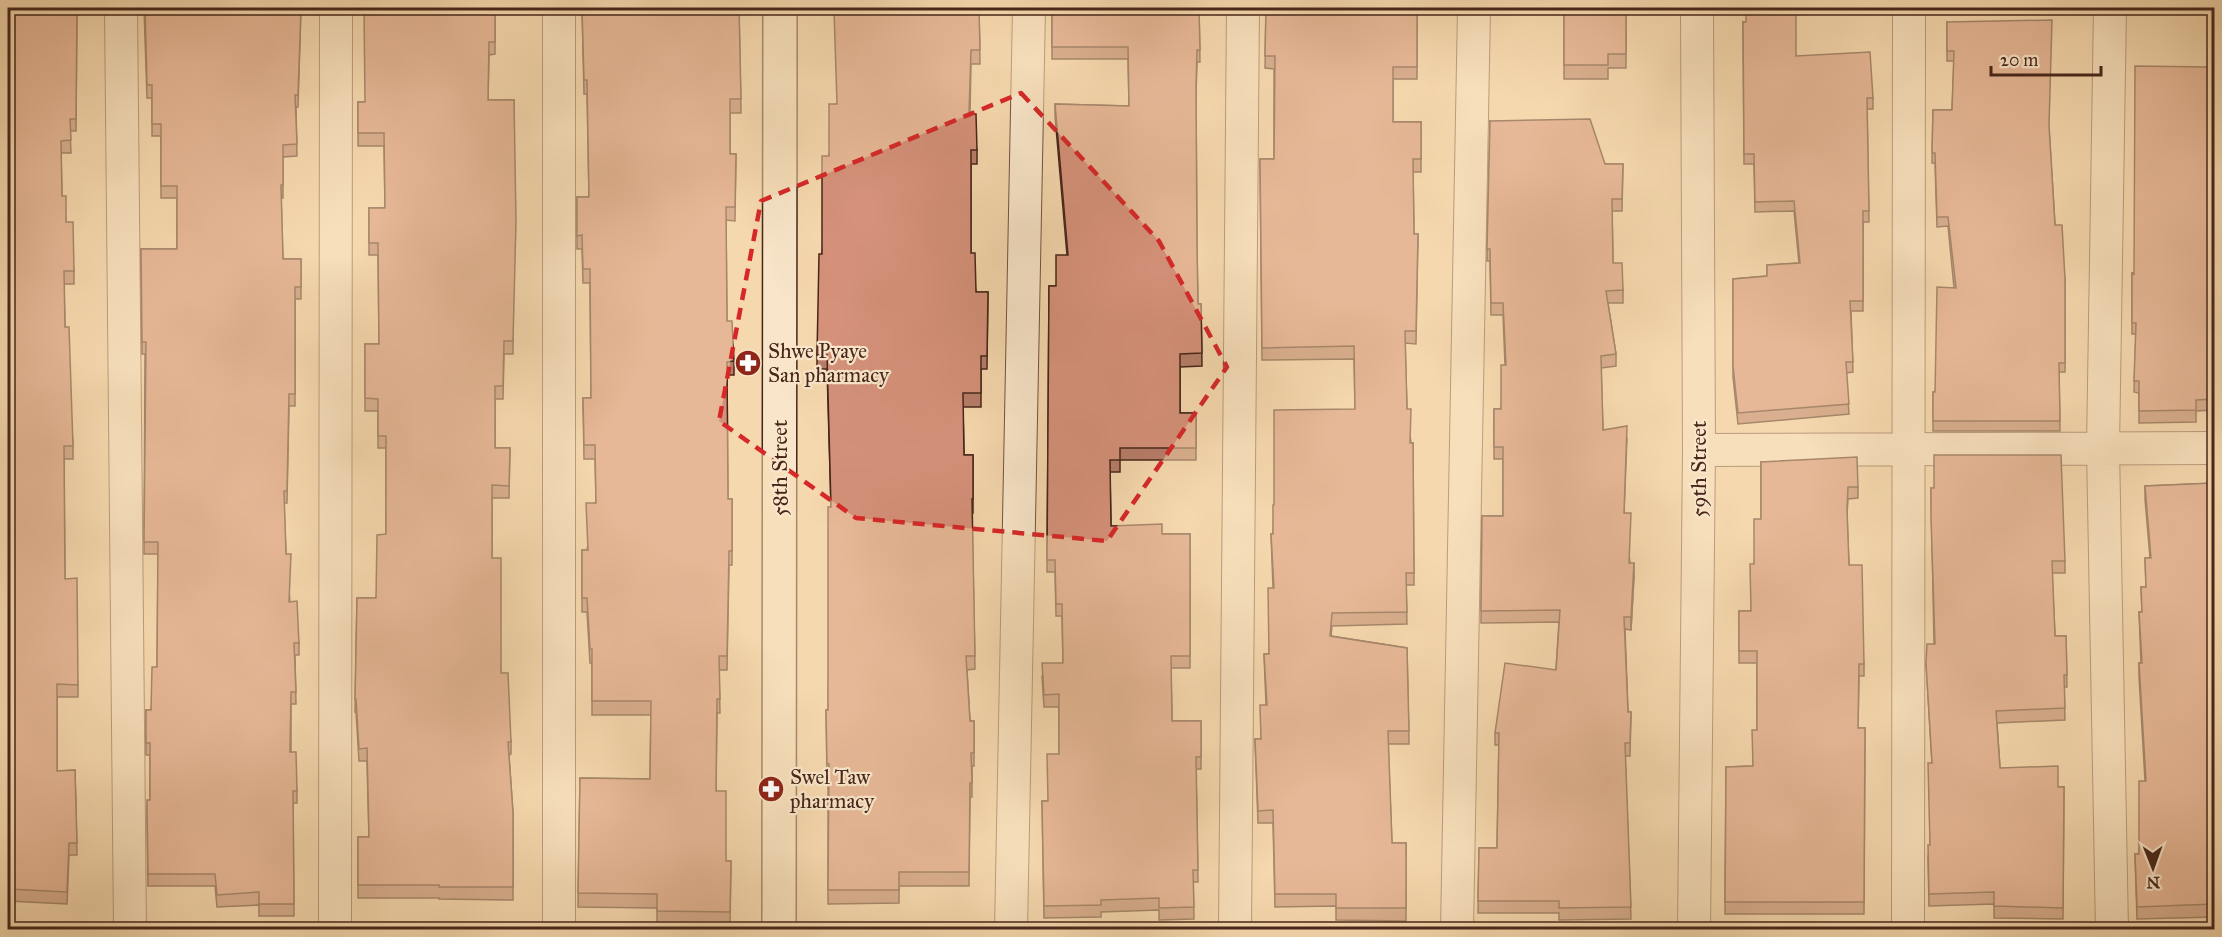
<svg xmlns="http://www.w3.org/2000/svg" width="2222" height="937" font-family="'IM FELL Great Primer',serif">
  <rect width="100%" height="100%" fill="#f6d8ae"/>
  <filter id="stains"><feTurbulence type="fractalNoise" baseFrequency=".00333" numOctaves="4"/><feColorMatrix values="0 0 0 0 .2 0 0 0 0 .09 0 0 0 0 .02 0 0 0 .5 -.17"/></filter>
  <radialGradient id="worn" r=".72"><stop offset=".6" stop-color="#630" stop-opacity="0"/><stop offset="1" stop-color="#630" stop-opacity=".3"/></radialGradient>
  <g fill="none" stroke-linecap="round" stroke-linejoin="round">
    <defs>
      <path id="minor" d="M 121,8 L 130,930
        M 559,8 L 559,930
        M 2110,8 L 2103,448 L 2112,930
        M 1699,450 L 2214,448
        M 335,930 L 336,8
        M 1011,930 L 1029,8
        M 1235,930 L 1243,8
        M 1457,930 L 1474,8
        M 1694,930 L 1699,450 L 1697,8
        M 1908,930 L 1909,8"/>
      <path id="secondary" d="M 779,930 L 780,8"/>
    </defs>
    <use href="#minor" stroke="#73523f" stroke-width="34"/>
    <use href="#secondary" stroke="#47261a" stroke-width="36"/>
    <use href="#minor" stroke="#f9e6ca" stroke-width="32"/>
    <use href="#secondary" stroke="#f9e6ca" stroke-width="33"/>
  </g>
  <path fill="#b77d69" stroke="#47261a" stroke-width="1.5" d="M 8,8 L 77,8 L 76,131 L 70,131 L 71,153 L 61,153 L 62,196 L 74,271 L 74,284 L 64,284 L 65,327 L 73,446 L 73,459 L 64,459 L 65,579 L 78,685 L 78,697 L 57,697 L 57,771 L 75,770 L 77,855 L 69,855 L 67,904 L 8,901 Z
    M 144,8 L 301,8 L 298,107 L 296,107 L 297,156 L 283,157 L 283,198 L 281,198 L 283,259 L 301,259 L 301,299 L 295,299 L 295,406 L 289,406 L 287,503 L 284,503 L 286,554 L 290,602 L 299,643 L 299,655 L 295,655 L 296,704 L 291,704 L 291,752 L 297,791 L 297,803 L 293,803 L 294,916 L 259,916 L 259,905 L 217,907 L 215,886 L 148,886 L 147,807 L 150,800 L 150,755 L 146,755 L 146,710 L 151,710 L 157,667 L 158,554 L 144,554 L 145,354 L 142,354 L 141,249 L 177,249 L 177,198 L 161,198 L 161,136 L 152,136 L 152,98 L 147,98 Z
    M 495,8 L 495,54 L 489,55 L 488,100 L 514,100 L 513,354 L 504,354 L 503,399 L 495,399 L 495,448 L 510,448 L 509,498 L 492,498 L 492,558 L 501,673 L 511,742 L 511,754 L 509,755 L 513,813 L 513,900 L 439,899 L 439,898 L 358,898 L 358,837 L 369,837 L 367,761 L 359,761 L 356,712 L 355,712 L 357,598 L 376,598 L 386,534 L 386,448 L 378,448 L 378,411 L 365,411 L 365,344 L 379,344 L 378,255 L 369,255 L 369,208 L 385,208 L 384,146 L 358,146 L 358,102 L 364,102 Z
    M 582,8 L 739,8 L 741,113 L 730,113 L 730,154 L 736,154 L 735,221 L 726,220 L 727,321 L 734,361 L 734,375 L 727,375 L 728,499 L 732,499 L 732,565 L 729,565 L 727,670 L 719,670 L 720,713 L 717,713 L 716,791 L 726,861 L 731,861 L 730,926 L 657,925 L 657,908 L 578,907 L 580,778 L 650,779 L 651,715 L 592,715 L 592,663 L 590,663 L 587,612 L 582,612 L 582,550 L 587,550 L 596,503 L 595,459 L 584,459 L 583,398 L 591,398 L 590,283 L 583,283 L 582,249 L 577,249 L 577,197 L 589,197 L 587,94 L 584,94 Z
    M 979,8 L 980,64 L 971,64 L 970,114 L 977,150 L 977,164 L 971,164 L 971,253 L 976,292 L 988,292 L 987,369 L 981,369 L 981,407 L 963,407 L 964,455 L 973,455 L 973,513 L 972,513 L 975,669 L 967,670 L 970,721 L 974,721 L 974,766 L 972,766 L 972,797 L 970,797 L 969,886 L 899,886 L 899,903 L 828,904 L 828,778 L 827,778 L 826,710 L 828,710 L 831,507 L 827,369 L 817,369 L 817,355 L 822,254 L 829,156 L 836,104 Z
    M 1052,8 L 1199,8 L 1200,62 L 1197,62 L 1196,97 L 1197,247 L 1198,304 L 1201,304 L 1202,366 L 1180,367 L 1180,413 L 1196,413 L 1196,460 L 1120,460 L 1120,472 L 1110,472 L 1111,526 L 1162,534 L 1190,534 L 1190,668 L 1171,668 L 1172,721 L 1201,721 L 1201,769 L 1196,769 L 1198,882 L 1193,882 L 1194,919 L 1159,920 L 1159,910 L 1101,912 L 1101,917 L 1044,918 L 1042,801 L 1048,801 L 1059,754 L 1059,707 L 1044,707 L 1042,676 L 1063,663 L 1062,616 L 1056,616 L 1055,572 L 1047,572 L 1049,286 L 1056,286 L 1067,255 L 1055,116 L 1055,104 L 1129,106 L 1128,59 L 1052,59 Z
    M 1266,8 L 1417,14 L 1417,79 L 1393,79 L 1393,122 L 1421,122 L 1421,172 L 1413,172 L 1414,234 L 1418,234 L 1416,344 L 1405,343 L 1407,409 L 1411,443 L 1413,443 L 1414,585 L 1406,585 L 1407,624 L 1332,626 L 1331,636 L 1407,648 L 1409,744 L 1388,744 L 1392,843 L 1406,843 L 1406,921 L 1336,920 L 1336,906 L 1275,907 L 1273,823 L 1258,823 L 1255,739 L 1261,739 L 1266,705 L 1264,654 L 1269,654 L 1273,588 L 1271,534 L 1273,534 L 1274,505 L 1355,409 L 1354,359 L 1262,360 L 1260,159 L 1274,159 L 1274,69 L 1265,68 Z
    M 1564,8 L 1626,8 L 1626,68 L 1608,68 L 1608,79 L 1564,79 Z
    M 1743,22 L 1796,56 L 1873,98 L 1873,109 L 1867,109 L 1869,222 L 1863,222 L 1863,311 L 1851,311 L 1853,372 L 1846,373 L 1849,414 L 1738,424 L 1733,377 L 1733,279 L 1767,276 L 1767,265 L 1799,263 L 1794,211 L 1755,212 L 1754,164 L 1744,164 Z
    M 1947,22 L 2049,128 L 2055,225 L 2065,279 L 2065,372 L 2059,372 L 2060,431 L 1933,431 L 1933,392 L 1935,392 L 1954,288 L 1948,226 L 1937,227 L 1935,163 L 1932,163 L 1933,110 L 1952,110 L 1954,61 L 1947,61 Z
    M 2214,63 L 2214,410 L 2196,411 L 2196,422 L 2139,423 L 2139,393 L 2134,392 L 2136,334 L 2132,334 L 2132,273 L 2134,274 L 2210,67 Z
    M 1490,121 L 1605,164 L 1623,164 L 1622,211 L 1612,211 L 1613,263 L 1623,290 L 1623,303 L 1608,303 L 1616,354 L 1616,366 L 1601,368 L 1603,430 L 1627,438 L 1624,513 L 1630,563 L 1634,576 L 1631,630 L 1625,629 L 1628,712 L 1631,712 L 1630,756 L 1625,756 L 1631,919 L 1559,920 L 1559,913 L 1478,913 L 1479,848 L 1497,848 L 1499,745 L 1495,745 L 1495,733 L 1556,670 L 1559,622 L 1481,623 L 1482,516 L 1503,516 L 1503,459 L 1494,459 L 1494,409 L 1501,409 L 1505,365 L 1503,315 L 1491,315 L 1490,261 L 1487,261 Z
    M 1761,462 L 1858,487 L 1858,498 L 1848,499 L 1847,515 L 1849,565 L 1864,664 L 1864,676 L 1859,676 L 1858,728 L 1865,728 L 1864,914 L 1725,914 L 1726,767 L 1753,766 L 1757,730 L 1757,663 L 1739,663 L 1739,611 L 1751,611 L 1754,564 L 1761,519 Z
    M 2214,483 L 2214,917 L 2137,919 L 2135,854 L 2139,854 L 2145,781 L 2139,676 L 2139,663 L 2141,663 L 2139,612 L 2142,612 L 2141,587 L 2146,587 L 2145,558 L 2150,558 L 2145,499 L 2145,486 Z
    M 1931,488 L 2065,561 L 2065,573 L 2052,573 L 2055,636 L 2066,636 L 2067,687 L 2064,687 L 2065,720 L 1997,723 L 2000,768 L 2058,787 L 2064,787 L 2063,919 L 1994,918 L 1994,904 L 1929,906 L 1928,857 L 1930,845 L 1932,763 L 1926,663 L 1934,644 Z"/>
  <path fill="#956655" stroke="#47261a" stroke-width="1.5" d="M 1634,563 L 1634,576 L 1631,630 L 1631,617 Z"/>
  <path fill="#d5917a" stroke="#47261a" stroke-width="1.5" d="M 8,8 L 77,8 L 76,119 L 70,119 L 71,140 L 61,141 L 62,196 L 66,196 L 66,222 L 73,222 L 74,271 L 64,271 L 65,327 L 69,327 L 73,446 L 64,446 L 65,579 L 77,578 L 78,685 L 57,684 L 57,771 L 75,770 L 77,843 L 69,843 L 67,892 L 8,889 Z
    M 145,8 L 301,8 L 298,95 L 295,95 L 297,144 L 283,145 L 283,185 L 281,185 L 283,259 L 301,259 L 301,287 L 295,287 L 295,394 L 289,394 L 287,491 L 284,491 L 286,554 L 291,554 L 289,602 L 297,601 L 299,643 L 294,643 L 296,692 L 291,692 L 290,752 L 296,752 L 297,791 L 293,791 L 294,904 L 259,904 L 259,892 L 217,895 L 215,874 L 148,874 L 147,807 L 147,800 L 150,800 L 150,743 L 146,743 L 146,710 L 151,710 L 152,667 L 157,667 L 158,542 L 144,542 L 146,342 L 142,342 L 141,249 L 177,249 L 177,186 L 161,186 L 161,124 L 152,124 L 152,85 L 147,85 Z
    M 364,8 L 495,8 L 495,42 L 489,42 L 488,100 L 514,100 L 516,221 L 513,341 L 504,341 L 503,386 L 495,386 L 495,448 L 510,448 L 509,486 L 492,485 L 492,558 L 501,558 L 501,673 L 508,673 L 511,742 L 508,742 L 513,813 L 513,887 L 439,887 L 439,885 L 358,885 L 358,837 L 369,837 L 367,748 L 359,749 L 356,699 L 355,699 L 357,598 L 376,598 L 377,535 L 386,534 L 386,436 L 378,436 L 378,399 L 365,398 L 365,344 L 379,344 L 378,243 L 369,243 L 369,208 L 385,208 L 384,133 L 358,133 L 358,102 L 365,102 Z
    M 582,8 L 739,8 L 741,99 L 730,99 L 730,154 L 736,154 L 735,207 L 726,207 L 727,321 L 732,321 L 734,361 L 727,362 L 728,499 L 732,499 L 732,551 L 729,551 L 727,656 L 719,656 L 720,699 L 717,699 L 716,791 L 726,791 L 726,861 L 731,861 L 730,912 L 657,911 L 657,894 L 578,893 L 580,778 L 650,779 L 651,701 L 592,701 L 592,649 L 590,649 L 587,598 L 582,598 L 582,550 L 588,550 L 586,503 L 596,503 L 595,445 L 584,445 L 583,398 L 591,398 L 590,269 L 583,269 L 582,235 L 577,236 L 577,197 L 589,197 L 587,80 L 584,80 Z
    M 899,8 L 979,8 L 980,50 L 971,50 L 969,114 L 976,114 L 977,150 L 971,150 L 971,253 L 975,253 L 976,292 L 988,292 L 987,356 L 981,356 L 981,393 L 963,393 L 964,455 L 973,455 L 973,499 L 972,499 L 975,656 L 966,656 L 970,721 L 974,721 L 974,753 L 971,753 L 972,783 L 970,783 L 969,872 L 899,872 L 899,890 L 828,890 L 829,764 L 827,764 L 826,710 L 828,710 L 828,507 L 831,507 L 827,355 L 817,355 L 819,254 L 822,254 L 822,156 L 829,156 L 829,104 L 837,104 L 834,9 Z
    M 1052,8 L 1199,8 L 1200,50 L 1197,50 L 1196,88 L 1197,247 L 1198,304 L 1201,304 L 1202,353 L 1180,354 L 1180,413 L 1196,413 L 1196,448 L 1120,448 L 1120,460 L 1110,460 L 1111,526 L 1162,524 L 1162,534 L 1190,534 L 1190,656 L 1171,656 L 1172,721 L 1201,721 L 1201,757 L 1196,757 L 1198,870 L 1193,870 L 1194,907 L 1159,908 L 1159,898 L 1101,900 L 1101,905 L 1044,906 L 1042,801 L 1048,801 L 1047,754 L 1059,754 L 1059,694 L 1044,695 L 1042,663 L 1063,663 L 1062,604 L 1056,604 L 1055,560 L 1047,560 L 1049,286 L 1056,286 L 1056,255 L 1068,255 L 1055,104 L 1129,106 L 1128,47 L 1052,47 Z
    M 1266,8 L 1302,9 L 1302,8 L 1333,8 L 1333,11 L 1417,14 L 1417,67 L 1393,67 L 1393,122 L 1421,122 L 1421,159 L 1413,159 L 1414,234 L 1418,234 L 1416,331 L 1405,331 L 1407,409 L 1411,409 L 1410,443 L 1413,443 L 1414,573 L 1406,573 L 1407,612 L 1332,613 L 1330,636 L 1407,648 L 1409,731 L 1388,731 L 1392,843 L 1406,843 L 1406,908 L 1336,908 L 1336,894 L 1275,894 L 1273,810 L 1258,811 L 1255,739 L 1261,739 L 1260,705 L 1267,705 L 1264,654 L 1269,654 L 1268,588 L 1274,588 L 1271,534 L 1273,534 L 1273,505 L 1274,505 L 1274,410 L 1355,409 L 1354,346 L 1262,348 L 1260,159 L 1274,159 L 1275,56 L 1265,56 Z
    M 1564,8 L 1626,8 L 1626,54 L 1608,54 L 1608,65 L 1564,65 Z
    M 1746,8 L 1796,8 L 1796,56 L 1870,52 L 1873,98 L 1867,98 L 1869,211 L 1863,211 L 1863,301 L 1850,301 L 1853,362 L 1846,362 L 1849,404 L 1738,413 L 1733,366 L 1733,279 L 1767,276 L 1767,265 L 1800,263 L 1794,201 L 1755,202 L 1754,154 L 1744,154 L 1743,22 L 1746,22 Z
    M 2052,20 L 2049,125 L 2055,225 L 2062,225 L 2065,279 L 2065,363 L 2059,363 L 2060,421 L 1933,421 L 1933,392 L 1935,392 L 1937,287 L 1956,288 L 1948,217 L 1937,217 L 1935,153 L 1932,153 L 1933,110 L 1952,110 L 1954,51 L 1947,51 L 1947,22 Z
    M 2210,63 L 2214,63 L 2214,399 L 2196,400 L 2196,410 L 2139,411 L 2139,381 L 2134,381 L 2136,323 L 2132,323 L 2132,273 L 2134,274 L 2135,66 L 2210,67 Z
    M 1590,119 L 1605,164 L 1623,164 L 1622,199 L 1612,199 L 1613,263 L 1622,263 L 1623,290 L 1606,291 L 1616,354 L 1601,356 L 1603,430 L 1627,426 L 1624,513 L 1631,513 L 1629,563 L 1634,563 L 1631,617 L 1624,617 L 1628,712 L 1631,712 L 1630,743 L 1625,743 L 1631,907 L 1559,908 L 1559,901 L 1478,901 L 1479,848 L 1497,848 L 1499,733 L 1495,733 L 1505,663 L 1556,670 L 1560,610 L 1481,611 L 1482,516 L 1503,516 L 1503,447 L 1494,447 L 1494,409 L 1501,409 L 1501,365 L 1506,365 L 1503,303 L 1491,303 L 1490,249 L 1487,249 L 1490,121 Z
    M 1934,455 L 2061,455 L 2065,561 L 2052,561 L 2055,636 L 2066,636 L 2067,675 L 2064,675 L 2065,708 L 1996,711 L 2000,768 L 2058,766 L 2058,787 L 2064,787 L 2063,908 L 1994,906 L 1994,892 L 1929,894 L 1928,845 L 1930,845 L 1928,763 L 1932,763 L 1926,663 L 1927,644 L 1935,644 L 1931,518 L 1931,488 L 1934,488 Z
    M 1857,457 L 1858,487 L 1848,487 L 1847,509 L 1849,565 L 1862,565 L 1864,664 L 1859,664 L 1858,728 L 1865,728 L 1864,902 L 1725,902 L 1726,767 L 1753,766 L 1752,730 L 1757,730 L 1757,651 L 1739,651 L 1739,611 L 1751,611 L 1750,564 L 1754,564 L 1754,519 L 1761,519 L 1761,462 Z
    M 2214,483 L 2214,904 L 2137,907 L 2135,854 L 2139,854 L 2139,781 L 2146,781 L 2139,663 L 2142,663 L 2139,612 L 2142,612 L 2141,587 L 2146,587 L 2145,558 L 2151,558 L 2145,486 Z"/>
  <path d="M0 0H2222V937H0ZM 1021,93 L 1159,241 L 1227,367 L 1107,541 L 856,518 L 719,421 L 761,201 Z" fill="#f6d8ae" fill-opacity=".55" fill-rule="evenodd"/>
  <path fill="none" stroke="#d62828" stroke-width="4.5" stroke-dasharray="12 8" stroke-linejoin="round" d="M 1021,93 L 1159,241 L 1227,367 L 1107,541 L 856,518 L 719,421 L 761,201 Z"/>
  <defs>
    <symbol id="pharmacy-disc" viewBox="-11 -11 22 22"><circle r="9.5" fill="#8f2418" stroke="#f9e6ca"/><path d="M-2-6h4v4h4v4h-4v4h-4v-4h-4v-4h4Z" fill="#fff"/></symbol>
  </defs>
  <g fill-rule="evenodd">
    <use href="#pharmacy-disc" x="733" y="348" width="30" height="30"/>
    <use href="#pharmacy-disc" x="756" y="774" width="30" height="30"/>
  </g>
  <g text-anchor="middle" stroke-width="4.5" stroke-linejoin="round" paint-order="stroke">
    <g font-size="21" fill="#47261a" stroke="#f9e6ca" text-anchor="start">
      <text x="768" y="358">Shwe Pyaye<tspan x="768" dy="24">San pharmacy</tspan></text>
      <text x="790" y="784">Swel Taw<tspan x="790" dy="24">pharmacy</tspan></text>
    </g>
    <g font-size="21" fill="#47261a" stroke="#f9e6ca">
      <text transform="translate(780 468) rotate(-90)" y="7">58th Street</text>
      <text transform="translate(1699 469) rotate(-90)" y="7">59th Street</text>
    </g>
  </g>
  <rect width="2222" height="937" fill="none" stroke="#f6d8ae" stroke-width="30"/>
  <rect x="9" y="9" width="2204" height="919" fill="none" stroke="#47261a" stroke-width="3"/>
  <rect x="15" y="15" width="2192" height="907" fill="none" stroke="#47261a" stroke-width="1.5"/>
  <g transform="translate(2153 868) rotate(179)" stroke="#f9e6ca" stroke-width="4.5" paint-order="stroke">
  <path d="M0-4.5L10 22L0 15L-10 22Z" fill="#47261a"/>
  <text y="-9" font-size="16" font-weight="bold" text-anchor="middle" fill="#47261a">N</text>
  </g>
  <path d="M1991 66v9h110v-9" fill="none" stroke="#47261a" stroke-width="3"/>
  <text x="2000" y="66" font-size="18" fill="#47261a" stroke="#f9e6ca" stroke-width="4.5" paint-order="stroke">20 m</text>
  <rect width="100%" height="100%" filter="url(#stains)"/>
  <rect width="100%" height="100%" fill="url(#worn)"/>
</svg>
